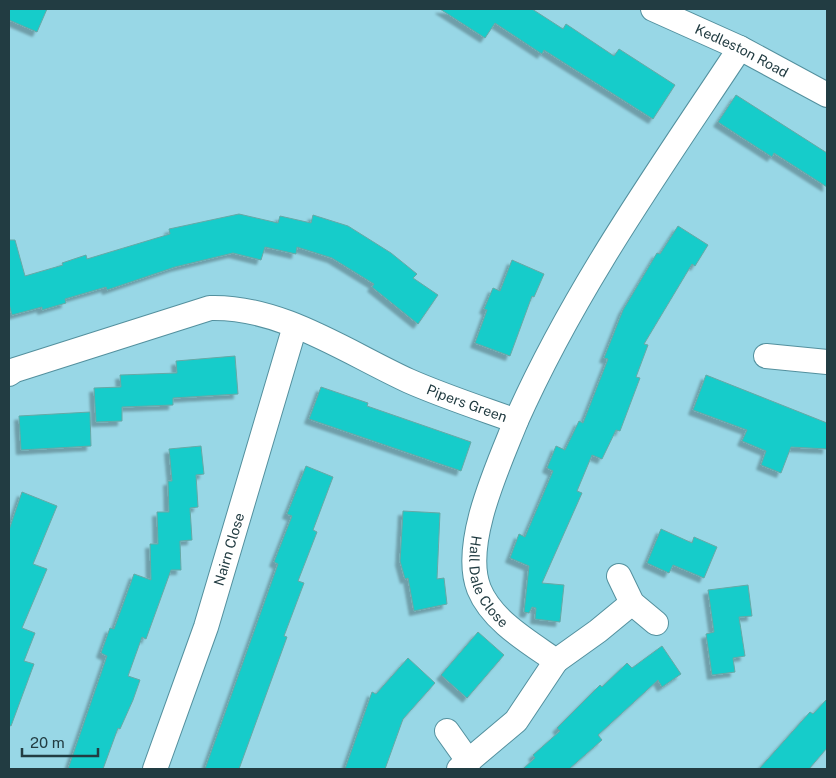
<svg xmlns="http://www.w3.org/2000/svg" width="836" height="778" font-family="'Public Sans',sans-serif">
  <defs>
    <filter id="shadow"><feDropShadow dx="-4.5" dy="4.5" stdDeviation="1" flood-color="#0004"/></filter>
  </defs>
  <rect width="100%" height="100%" fill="#98d7e6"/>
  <path fill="#18ccca" stroke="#66a8a6" filter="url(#shadow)" d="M 9,9 L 47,9 L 37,32 L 9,20 Z
    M 440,9 L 532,9 L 563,29 L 566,24 L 614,56 L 619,49 L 675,85 L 653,119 L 544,50 L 542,54 L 495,23 L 485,38 Z
    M 736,95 L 827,153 L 827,187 L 774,153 L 772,157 L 718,122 Z
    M 239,214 L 278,223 L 280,216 L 311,223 L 313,215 L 348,226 L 391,253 L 417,274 L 413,278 L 438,295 L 418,324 L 372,287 L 374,284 L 332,258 L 297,247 L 296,254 L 265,247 L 261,260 L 233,253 L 175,267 L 107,290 L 106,287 L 65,299 L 66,303 L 42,310 L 42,307 L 12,315 L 9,304 L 9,240 L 15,240 L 25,276 L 63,265 L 62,263 L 86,255 L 87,259 L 170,234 L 169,229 Z
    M 678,226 L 708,245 L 695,266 L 692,264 L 644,344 L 648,345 L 636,377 L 640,378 L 620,431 L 616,430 L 602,459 L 592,455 L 577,491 L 582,493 L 542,583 L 564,585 L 560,622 L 535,619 L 536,608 L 532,607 L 529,613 L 524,612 L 529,566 L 510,558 L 519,534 L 525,537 L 553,471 L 547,468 L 556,446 L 565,450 L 579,421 L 583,423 L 608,359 L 604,358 L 623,310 L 657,253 L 660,254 Z
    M 512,260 L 544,274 L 534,297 L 532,296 L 510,356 L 475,343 L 487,310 L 484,309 L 493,288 L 500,291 Z
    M 235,356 L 238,394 L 173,398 L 173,405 L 122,407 L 122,421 L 96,422 L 94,388 L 121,387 L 120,375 L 177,373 L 176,361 Z
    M 706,375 L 827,423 L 827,449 L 791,447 L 781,473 L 761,465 L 766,451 L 742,441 L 747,430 L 693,410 Z
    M 321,387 L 368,403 L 367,406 L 471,442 L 461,471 L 309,419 Z
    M 90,412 L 91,446 L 21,450 L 19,416 Z
    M 201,446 L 204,474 L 196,475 L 198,507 L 190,508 L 192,540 L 180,541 L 181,570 L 171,570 L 146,639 L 142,637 L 128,676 L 140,680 L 133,700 L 120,729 L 118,728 L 103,769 L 68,769 L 107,656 L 101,653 L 110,628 L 114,629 L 134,574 L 151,580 L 150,544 L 158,544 L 157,512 L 169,512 L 168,481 L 172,481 L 169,449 Z
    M 306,466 L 333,477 L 313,530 L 317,532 L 298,581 L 304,583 L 284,636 L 287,637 L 239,769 L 205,769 L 278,564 L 274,562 L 292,516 L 287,514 Z
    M 22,492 L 57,506 L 33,564 L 47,569 L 22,628 L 35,633 L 24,661 L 34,664 L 11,726 L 9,725 L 9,530 Z
    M 403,511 L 440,513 L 437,579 L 444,578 L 447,604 L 414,611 L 408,578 L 405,579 L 400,561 Z
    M 661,529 L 692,543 L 694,537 L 717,547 L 704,578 L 673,565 L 669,573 L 647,563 Z
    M 748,585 L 752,616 L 739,617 L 745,656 L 733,658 L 735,672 L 712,675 L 706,634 L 714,632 L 708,590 Z
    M 478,632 L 504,655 L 467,698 L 441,675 Z
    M 662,646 L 681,674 L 662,687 L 658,680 L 598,735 L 602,740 L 569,769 L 523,769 L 535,758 L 533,755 L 560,731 L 557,728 L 600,685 L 602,687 L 627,663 L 632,668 Z
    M 408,658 L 435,683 L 403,719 L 385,769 L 345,769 L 372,692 L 376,694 Z
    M 827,699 L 827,748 L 809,769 L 759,769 L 810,712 L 813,714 Z"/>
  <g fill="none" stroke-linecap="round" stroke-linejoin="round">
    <defs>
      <g id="minor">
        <path id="s1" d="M 653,9 L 740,48 L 827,95"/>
        <path d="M 766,356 L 827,362"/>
        <path id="s2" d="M 9,374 L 15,370 L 210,308 C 281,306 346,352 409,381 C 443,396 480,408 516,421 C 575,288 660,169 740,48"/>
        <path id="s3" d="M 516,421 C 499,464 461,544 479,589 C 492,621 529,642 556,661 L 598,631 L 632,603"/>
        <path d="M 619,576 L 632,603 L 656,623"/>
        <path d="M 447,731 L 469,762"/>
        <path id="s4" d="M 155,769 L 206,627 L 295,326"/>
        <path d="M 459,769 L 516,721 L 556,661"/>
      </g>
    </defs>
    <use href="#minor" stroke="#53909e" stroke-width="26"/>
    <use href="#minor" stroke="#fff" stroke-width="24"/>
  </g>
  <g text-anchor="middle" stroke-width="4.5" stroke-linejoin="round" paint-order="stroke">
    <g font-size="14" fill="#223c42" stroke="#98d7e6">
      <text dy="5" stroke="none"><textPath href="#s1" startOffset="98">Kedleston Road</textPath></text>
      <text dy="5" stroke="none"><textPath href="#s2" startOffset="488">Pipers Green</textPath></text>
      <text dy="5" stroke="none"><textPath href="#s4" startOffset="232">Nairn Close</textPath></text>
      <text dy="5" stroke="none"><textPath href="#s3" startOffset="171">Hall Dale Close</textPath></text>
    </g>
  </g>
  <rect width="836" height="778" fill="none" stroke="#223c42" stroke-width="20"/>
  <path d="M22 748v8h76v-8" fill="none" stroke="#223c42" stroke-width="2.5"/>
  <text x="30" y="748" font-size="15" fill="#223c42" stroke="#98d7e6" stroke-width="4" paint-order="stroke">20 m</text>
</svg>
